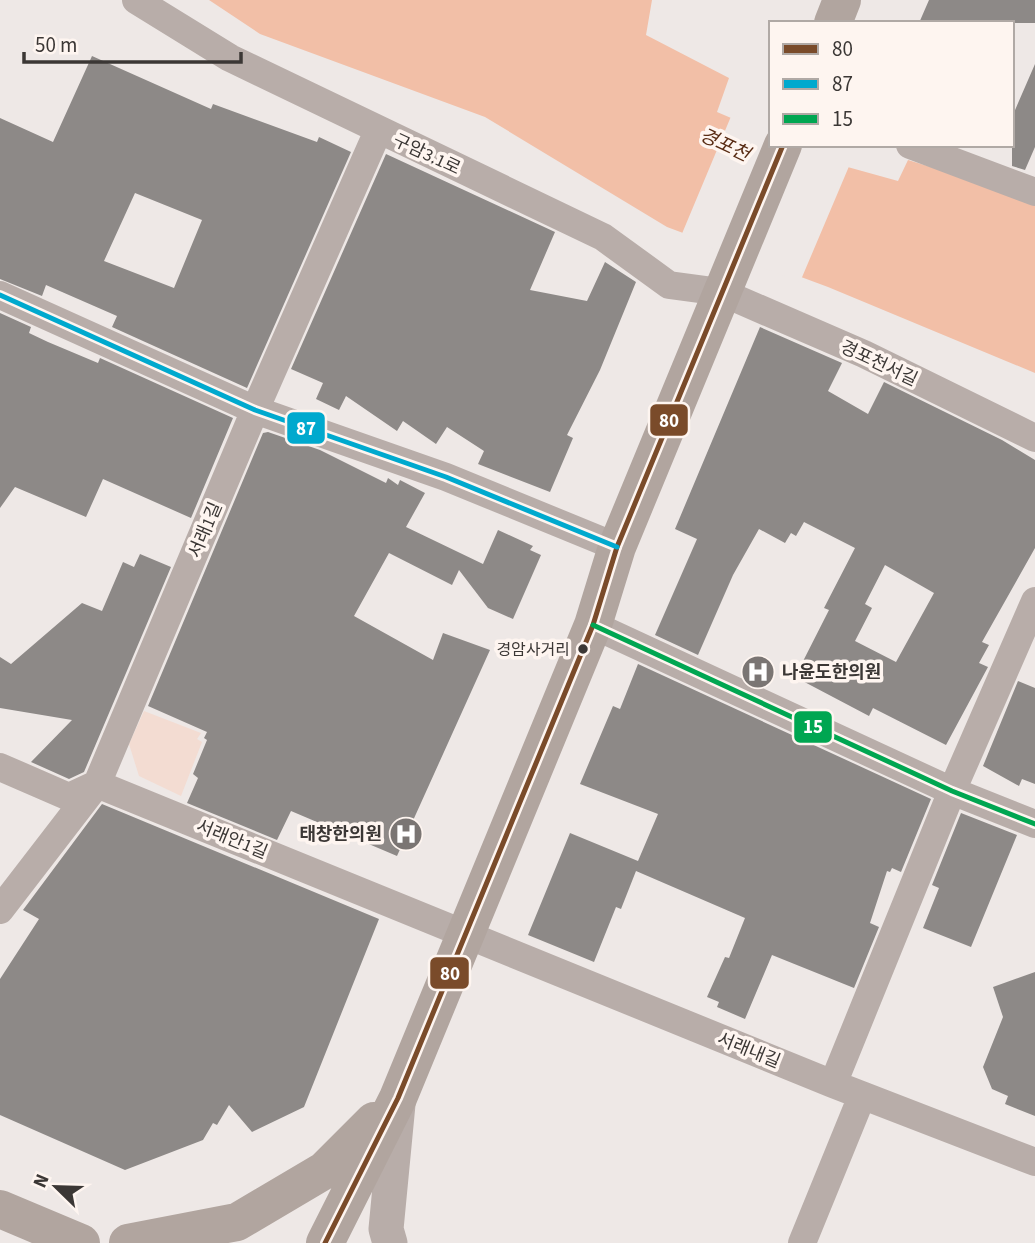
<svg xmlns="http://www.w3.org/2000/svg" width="1035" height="1243" font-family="'Source Sans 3','Noto Sans KR',sans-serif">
  <rect width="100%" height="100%" fill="#eee8e6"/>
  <path fill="#f3dcd2" d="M 144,711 L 201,733 L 197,739 L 202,742 L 181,796 L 139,776 L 129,744 Z"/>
  <path fill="#f2bfa7" d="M 209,0 L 652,0 L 646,35 L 729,78 L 717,112 L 844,166 L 898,181 L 908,160 L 1025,196 L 1035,202 L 1035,373 L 828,287 L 667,227 L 485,117 L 260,34 Z"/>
  <path fill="#eee8e6" d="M 732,114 L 771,131 L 771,145 L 804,145 L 850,164 L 800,282 L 681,236 Z"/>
  <path fill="#8d8987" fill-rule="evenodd" d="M 929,0 L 1035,0 L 1035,23 L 919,23 Z
    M 92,56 L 211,109 L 213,104 L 317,142 L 319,137 L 351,152 L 247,388 L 112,327 L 117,316 L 46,285 L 42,296 L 0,279 L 0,118 L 53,142 ZM 135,193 L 202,220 L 174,288 L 104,261 Z
    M 1035,64 L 1035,147 L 1025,170 L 1012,166 L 1012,117 Z
    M 386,154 L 555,232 L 530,290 L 587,301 L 605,262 L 636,282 L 600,370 L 567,435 L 573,438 L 550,492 L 478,464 L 484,451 L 447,427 L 436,444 L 403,421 L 397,431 L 346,396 L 339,410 L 316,399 L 323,383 L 291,369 Z
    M 0,313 L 31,327 L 29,333 L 48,342 L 98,363 L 100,358 L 233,418 L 191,518 L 103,479 L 86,517 L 15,487 L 0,508 Z
    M 760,327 L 842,363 L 828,391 L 868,414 L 884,382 L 1002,440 L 1035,460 L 1035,548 L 982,642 L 989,645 L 979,663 L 988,667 L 946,745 L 873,708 L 869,716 L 795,677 L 829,610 L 824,608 L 855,548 L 804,522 L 796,536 L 791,533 L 785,543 L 759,529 L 733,575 L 698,655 L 655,635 L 697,539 L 675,529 ZM 885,565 L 934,593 L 896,662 L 855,641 L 872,608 L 865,604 Z
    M 268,432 L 320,450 L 386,483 L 388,478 L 398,485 L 400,480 L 425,493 L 406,527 L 483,564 L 498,530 L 533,546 L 530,550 L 541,555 L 513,619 L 488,608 L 459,570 L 452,585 L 389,553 L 354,616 L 433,660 L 443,633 L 490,650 L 397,856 L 291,811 L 277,840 L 187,803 L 198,778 L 193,774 L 207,740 L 204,738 L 207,732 L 148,706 L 263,433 Z
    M 140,554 L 171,567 L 84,772 L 69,779 L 31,762 L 72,720 L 0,708 L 0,657 L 11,664 L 82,603 L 102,611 L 123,562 L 134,567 Z
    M 638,664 L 931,799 L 901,872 L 892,868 L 890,872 L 887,871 L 870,923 L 879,927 L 854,988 L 772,955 L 745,1019 L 717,1007 L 719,1002 L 707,997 L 725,957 L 729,958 L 745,918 L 636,871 L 621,909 L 616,907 L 594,962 L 528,935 L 570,833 L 638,861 L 658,814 L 580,784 L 613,706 L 620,709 Z
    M 1018,681 L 1035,688 L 1035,784 L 1022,779 L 1019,786 L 983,766 Z
    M 102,804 L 379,919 L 304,1107 L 252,1132 L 229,1105 L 217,1125 L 213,1123 L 203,1140 L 125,1170 L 0,1115 L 0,979 L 39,919 L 23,910 Z
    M 961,813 L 1017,835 L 971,947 L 923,928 L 939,888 L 932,885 Z
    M 1035,972 L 1035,1116 L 1005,1104 L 1008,1096 L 992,1089 L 983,1067 L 1003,1017 L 993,987 Z"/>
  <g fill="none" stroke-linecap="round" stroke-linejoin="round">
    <path stroke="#b8ada9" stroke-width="28" d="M 136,0 L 230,58 L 603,237 L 669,285 L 721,292 L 864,354 L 1035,438
      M 910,145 L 1035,192
      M 0,295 L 255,410 L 446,477 L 617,547
      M 593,625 L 952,791 L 1035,824
      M 0,767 L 69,797 L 97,784 L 833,1084 L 1035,1162
      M 0,910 L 97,784 L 255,410 L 378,131
      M 833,1084 L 952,791 L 1035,601
      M 802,1243 L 862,1096"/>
    <path stroke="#b8ada9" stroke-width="35" d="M 390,1243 L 386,1229 L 398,1104"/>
    <path stroke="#b1a59f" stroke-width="38" d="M 833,23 L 842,0
      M 0,1209 L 81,1243
      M 128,1243 L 237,1222 L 325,1170 L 374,1121
      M 325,1243 L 398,1098 L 593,625 L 617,547 L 783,145"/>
    <defs>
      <path id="bus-1" d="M 325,1243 L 398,1098 L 593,625 L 617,547 L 783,145"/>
      <path id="bus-2" d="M 0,295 L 255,410 L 446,477 L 617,547"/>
      <path id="bus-3" d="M 593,625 L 952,791 L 1035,824"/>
    </defs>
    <use href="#bus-1" stroke="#fef5f0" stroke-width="10"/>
    <use href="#bus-2" stroke="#fef5f0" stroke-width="10"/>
    <use href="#bus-3" stroke="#fef5f0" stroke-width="10"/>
    <use href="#bus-1" stroke="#7a4b2a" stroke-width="5"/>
    <use href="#bus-2" stroke="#00a9ce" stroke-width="5"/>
    <use href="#bus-3" stroke="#00a651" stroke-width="5"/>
  </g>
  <defs>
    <symbol id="hospital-disc" viewBox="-11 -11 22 22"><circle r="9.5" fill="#7a7573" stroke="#fef5f0"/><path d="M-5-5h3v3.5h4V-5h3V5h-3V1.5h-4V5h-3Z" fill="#fff"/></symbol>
  </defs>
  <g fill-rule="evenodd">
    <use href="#hospital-disc" x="739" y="653" width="38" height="38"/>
    <use href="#hospital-disc" x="387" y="815" width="38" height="38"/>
  </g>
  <circle fill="#3b3735" stroke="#fef5f0" stroke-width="2.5" cx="583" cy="649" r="6"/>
  <g text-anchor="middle" stroke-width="7" stroke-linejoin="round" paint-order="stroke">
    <g font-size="16" fill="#3b3735" stroke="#fef5f0" text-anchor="end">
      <text x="570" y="655">경암사거리</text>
    </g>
    <g font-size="18" fill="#3b3735" stroke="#fef5f0">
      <text transform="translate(427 154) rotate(25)" y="6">구암3.1로</text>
      <text transform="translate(879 363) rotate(25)" y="6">경포천서길</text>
      <text transform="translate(205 530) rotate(-67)" y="6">서래1길</text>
      <text transform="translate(232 839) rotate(22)" y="6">서래안1길</text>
      <text transform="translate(749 1050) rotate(22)" y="6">서래내길</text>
    </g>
    <g font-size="18" font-weight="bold" fill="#3b3735" stroke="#fef5f0" text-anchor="start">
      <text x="782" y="678">나윤도한의원</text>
      <text x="382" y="840" text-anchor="end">태창한의원</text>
    </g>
    <g font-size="19" font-style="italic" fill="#582b13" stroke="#fef5f0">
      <text transform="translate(725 144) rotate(25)" y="7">경포천</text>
    </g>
  </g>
  <g stroke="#fef5f0" stroke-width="2.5">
    <rect x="649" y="403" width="40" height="34" rx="7" fill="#7a4b2a"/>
    <rect x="286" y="411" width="40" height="34" rx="7" fill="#00a9ce"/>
    <rect x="793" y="710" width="40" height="34" rx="7" fill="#00a651"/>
    <rect x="429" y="956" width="41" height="34" rx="7" fill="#7a4b2a"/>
  </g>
  <g font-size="19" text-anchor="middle" font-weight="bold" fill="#fff">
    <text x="669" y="427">80</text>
    <text x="306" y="435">87</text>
    <text x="813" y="733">15</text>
    <text x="450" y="980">80</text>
  </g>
  <rect x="769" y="21" width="245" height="126" fill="#fef5f0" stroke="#b0a9a5" stroke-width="2"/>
  <rect x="783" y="44" width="35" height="10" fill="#7a4b2a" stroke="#b0a9a5" stroke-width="2"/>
  <text x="832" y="56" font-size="21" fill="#3b3735">80</text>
  <rect x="783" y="79" width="35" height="10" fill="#00a9ce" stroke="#b0a9a5" stroke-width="2"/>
  <text x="832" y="91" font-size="21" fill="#3b3735">87</text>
  <rect x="783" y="114" width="35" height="10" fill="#00a651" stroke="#b0a9a5" stroke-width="2"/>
  <text x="832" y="126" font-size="21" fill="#3b3735">15</text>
  <g transform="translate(56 1187) rotate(293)" stroke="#fef5f0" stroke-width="5" paint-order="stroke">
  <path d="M0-5L12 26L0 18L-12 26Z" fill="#3b3735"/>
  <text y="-10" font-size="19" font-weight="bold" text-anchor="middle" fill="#3b3735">N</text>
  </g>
  <path d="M24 52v10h217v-10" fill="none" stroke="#3b3735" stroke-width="3.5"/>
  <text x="35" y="52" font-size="21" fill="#3b3735" stroke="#fef5f0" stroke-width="5" paint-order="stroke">50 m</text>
</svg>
